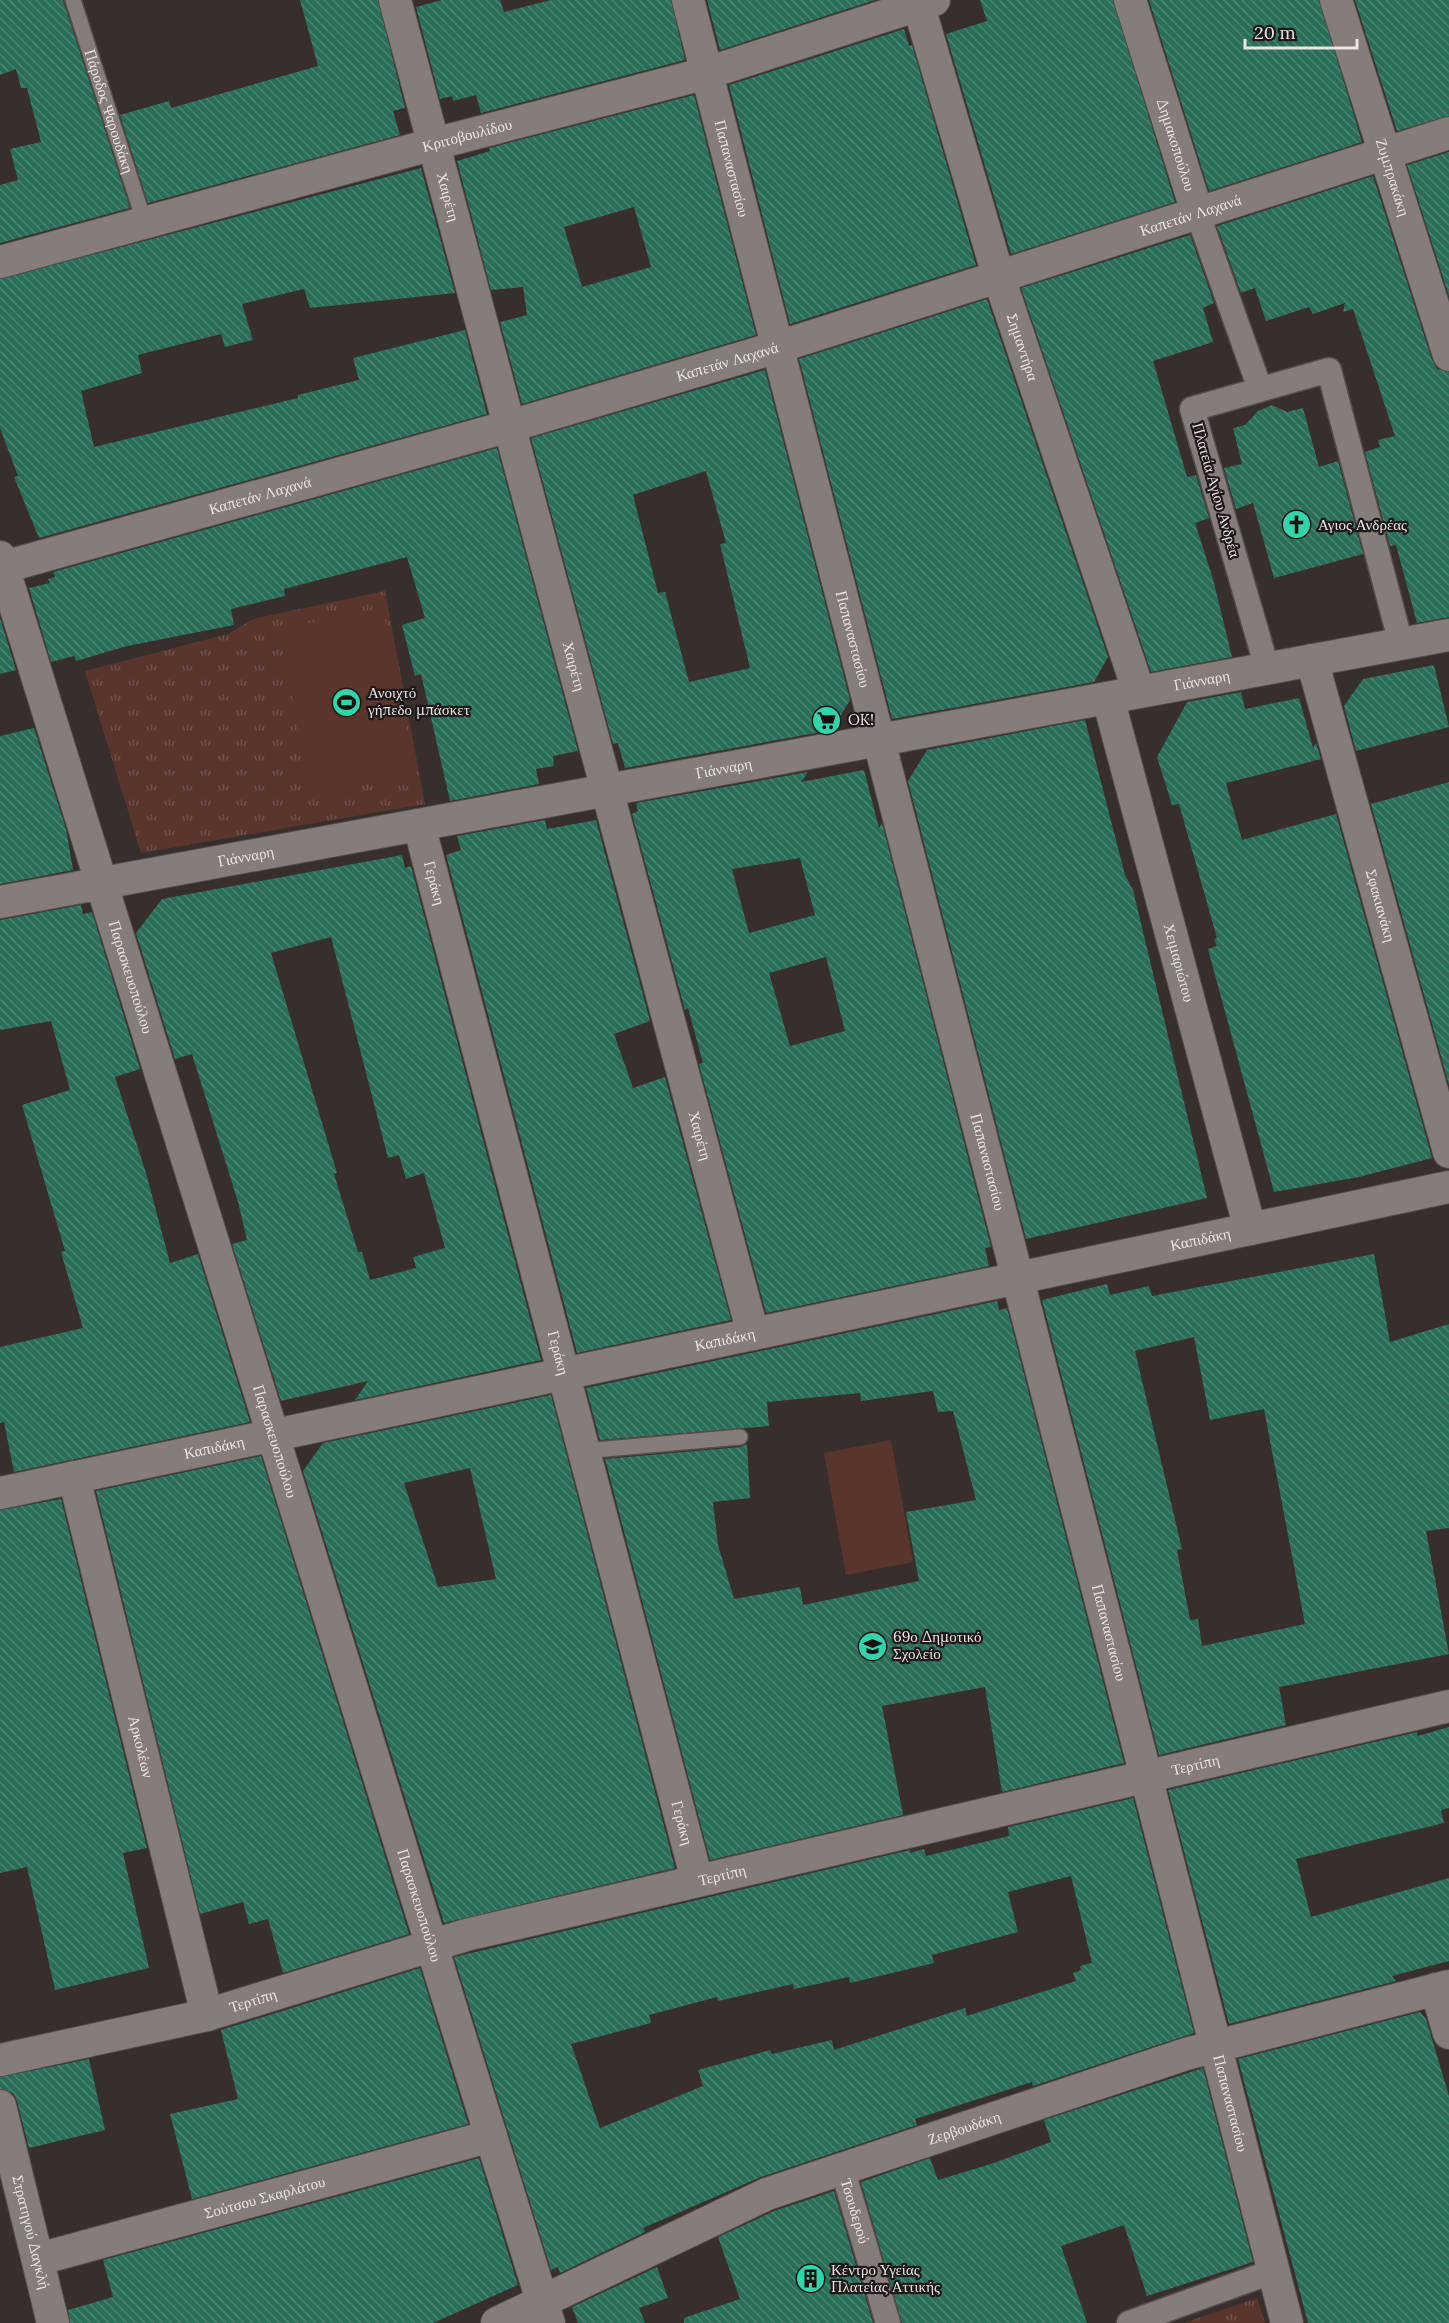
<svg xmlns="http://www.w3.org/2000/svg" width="1449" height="2323" font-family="Lora,serif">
  <defs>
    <pattern id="park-tufts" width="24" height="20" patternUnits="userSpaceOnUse" patternTransform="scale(1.5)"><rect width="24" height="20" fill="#59352e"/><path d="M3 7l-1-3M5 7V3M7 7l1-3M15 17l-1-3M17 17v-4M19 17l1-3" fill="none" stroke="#71524c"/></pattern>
    <pattern id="building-back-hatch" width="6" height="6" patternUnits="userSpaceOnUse" patternTransform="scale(1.5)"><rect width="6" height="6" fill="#2a6e59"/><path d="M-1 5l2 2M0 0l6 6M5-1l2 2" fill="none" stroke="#498371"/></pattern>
  </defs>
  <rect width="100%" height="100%" fill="#382f2d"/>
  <path fill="url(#park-tufts)" d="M 385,591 L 425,804 L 141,853 L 85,671 L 228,634 L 253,619 Z
    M 1257,2298 L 1265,2323 L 1184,2323 Z"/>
  <path fill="#59352e" d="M 383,609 L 415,775 L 311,795 L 279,629 Z
    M 891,1440 L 913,1562 L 846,1575 L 824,1453 Z"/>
  <path fill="url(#building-back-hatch)" fill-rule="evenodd" d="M 0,0 L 63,0 L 130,208 L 0,243 L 0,185 L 18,180 L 10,149 L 41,142 L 27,88 L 21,88 L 16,69 L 0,75 Z
    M 300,0 L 378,0 L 405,108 L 393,111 L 400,135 L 148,203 L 120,115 L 169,101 L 171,108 L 318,66 Z
    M 442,0 L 500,0 L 504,12 L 551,0 L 671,0 L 685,60 L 481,113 L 476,95 L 453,101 L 452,96 L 440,99 L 416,7 Z
    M 707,0 L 875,0 L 720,50 Z
    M 980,0 L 1113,0 L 1175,202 L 1011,254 L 946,34 L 987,21 Z
    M 1149,0 L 1319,0 L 1362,142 L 1209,191 Z
    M 1355,0 L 1449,0 L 1449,116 L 1397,131 Z
    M 904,29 L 909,46 L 912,45 L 976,265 L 790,324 L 729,85 Z
    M 694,95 L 756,335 L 522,404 L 500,322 L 527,315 L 523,287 L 491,290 L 457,161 L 490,151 L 489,148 ZM 634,207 L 651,267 L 582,287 L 564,227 Z
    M 1449,152 L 1449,296 L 1407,165 Z
    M 421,168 L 455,293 L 310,308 L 304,289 L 242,304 L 253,340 L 225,347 L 221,334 L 138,355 L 142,373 L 81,391 L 94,447 L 298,398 L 298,395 L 359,380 L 353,358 L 465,330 L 487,414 L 39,538 L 14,477 L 18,476 L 0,428 L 0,279 Z
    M 1373,176 L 1432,360 L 1437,369 L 1449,372 L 1449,617 L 1417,623 L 1396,545 L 1390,546 L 1365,452 L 1380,447 L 1378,440 L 1395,436 L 1353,309 L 1343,312 L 1345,303 L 1313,314 L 1309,307 L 1266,321 L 1255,288 L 1241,293 L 1217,226 Z
    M 1190,235 L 1214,303 L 1203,308 L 1213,342 L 1153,361 L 1187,477 L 1196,475 L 1209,518 L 1195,523 L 1213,579 L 1232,657 L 1151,672 L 1021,288 Z
    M 987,299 L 1108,657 L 1094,682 L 892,719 L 799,359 Z
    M 765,370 L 850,700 L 832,730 L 625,768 L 618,743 L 613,744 L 531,438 ZM 706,471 L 726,543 L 720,544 L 750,668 L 689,682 L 665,592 L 658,593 L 633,495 Z
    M 1272,405 L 1287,412 L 1303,408 L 1319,467 L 1338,461 L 1363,554 L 1274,578 L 1253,503 L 1236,509 L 1224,468 L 1242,464 L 1233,428 L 1245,425 L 1258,411 Z
    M 497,448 L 578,751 L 553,756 L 554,766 L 536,769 L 539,784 L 450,801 L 421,674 L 415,676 L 402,625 L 425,618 L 407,557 L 284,589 L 285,596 L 231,609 L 234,625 L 127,646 L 76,661 L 74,656 L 51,662 L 29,588 L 50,583 L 48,579 L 55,577 L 53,572 Z
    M 0,618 L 16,670 L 0,674 Z
    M 1434,665 L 1449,727 L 1356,751 L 1344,706 L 1363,679 Z
    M 1241,692 L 1245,709 L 1299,698 L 1313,748 L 1316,743 L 1321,759 L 1226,783 L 1242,840 L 1336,814 L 1432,1158 L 1359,1177 L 1274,1192 L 1208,949 L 1217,946 L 1214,939 L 1217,938 L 1179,804 L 1172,805 L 1157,757 L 1187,702 Z
    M 1085,720 L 1125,875 L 1133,890 L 1207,1198 L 1026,1239 L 908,781 L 927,750 Z
    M 34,728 L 66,829 L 73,870 L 0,884 L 0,736 Z
    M 864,770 L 879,828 L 882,823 L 991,1247 L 985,1248 L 989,1266 L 766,1313 L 699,1064 L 703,1063 L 688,1008 L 685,1010 L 632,814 L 638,811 L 636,803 L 808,772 L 801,782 ZM 800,858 L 815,915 L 749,933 L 732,869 ZM 826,957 L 845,1031 L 790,1046 L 769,973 Z
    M 1449,782 L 1449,1085 L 1371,804 Z
    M 545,820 L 547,829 L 596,820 L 650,1021 L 614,1034 L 633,1088 L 665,1077 L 731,1320 L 577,1353 L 446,855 L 461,850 L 457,836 Z
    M 402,855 L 405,868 L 411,866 L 541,1360 L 355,1400 L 368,1381 L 281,1401 L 232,1244 L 247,1240 L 238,1202 L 192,1054 L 175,1059 L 136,933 L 162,899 ZM 331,937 L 388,1158 L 399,1155 L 406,1179 L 424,1173 L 445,1248 L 413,1257 L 416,1268 L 370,1280 L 362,1252 L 358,1252 L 334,1174 L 337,1173 L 271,953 Z
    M 81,905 L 83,914 L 92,912 L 140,1069 L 115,1077 L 146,1173 L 170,1263 L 198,1254 L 250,1422 L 14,1472 L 4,1422 L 0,1423 L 0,1347 L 83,1328 L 61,1252 L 65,1251 L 22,1105 L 70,1090 L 51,1021 L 0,1030 L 0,920 Z
    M 1374,1254 L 1390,1342 L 1449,1324 L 1449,1528 L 1426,1531 L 1449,1654 L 1279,1687 L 1286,1725 L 1159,1755 L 1042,1300 L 1107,1284 L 1110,1295 L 1149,1286 L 1152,1296 ZM 1194,1337 L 1210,1420 L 1264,1409 L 1305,1624 L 1202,1646 L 1198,1619 L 1190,1620 L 1177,1550 L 1182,1549 L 1135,1351 Z
    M 997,1301 L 999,1310 L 1007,1308 L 1124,1763 L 1002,1792 L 985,1687 L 882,1706 L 903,1815 L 710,1860 L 605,1459 L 741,1447 L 747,1444 L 750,1498 L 713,1502 L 718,1545 L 734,1599 L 800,1587 L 803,1605 L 919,1581 L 906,1512 L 976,1500 L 953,1411 L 938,1412 L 933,1391 L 861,1401 L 860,1393 L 767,1402 L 769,1426 L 600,1440 L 586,1388 Z
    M 551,1395 L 675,1868 L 444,1923 L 303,1471 L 323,1443 ZM 470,1468 L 496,1579 L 438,1587 L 404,1483 Z
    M 261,1456 L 409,1934 L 283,1973 L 268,1919 L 249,1924 L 243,1902 L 200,1914 L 96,1491 Z
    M 61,1499 L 147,1848 L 123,1853 L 149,1968 L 55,1990 L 27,1867 L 0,1873 L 0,1510 Z
    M 1449,1727 L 1449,1808 L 1441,1810 L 1444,1823 L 1296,1859 L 1311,1917 L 1449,1878 L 1449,1961 L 1392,1976 L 1396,1981 L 1229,2024 L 1168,1790 L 1417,1732 L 1418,1736 Z
    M 1133,1798 L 1194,2033 L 1033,2086 L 1032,2082 L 915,2119 L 917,2125 L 761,2177 L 643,2228 L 645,2232 L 560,2273 L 558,2267 L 551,2270 L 454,1957 L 910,1850 L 910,1853 L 924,1849 L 926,1856 L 1009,1836 L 1008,1827 ZM 1071,1876 L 1092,1963 L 1080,1966 L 1081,1970 L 1073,1973 L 1076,1981 L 967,2016 L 965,2008 L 834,2050 L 832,2040 L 772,2054 L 770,2050 L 698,2070 L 703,2086 L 600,2128 L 571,2044 L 651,2023 L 649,2015 L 717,1997 L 718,2001 L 793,1984 L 794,1989 L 849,1977 L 850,1983 L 934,1963 L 932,1955 L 1018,1932 L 1008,1892 Z
    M 420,1968 L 468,2124 L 192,2199 L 170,2114 L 238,2099 L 221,2030 Z
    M 1420,2012 L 1426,2019 L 1449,2096 L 1449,2323 L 1308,2323 L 1238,2059 Z
    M 89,2059 L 105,2130 L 29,2148 L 17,2101 L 13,2093 L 0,2089 L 0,2077 Z
    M 1203,2068 L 1253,2262 L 1147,2296 L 1124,2225 L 1061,2246 L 1087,2323 L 902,2323 L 861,2182 L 930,2158 L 938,2180 L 991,2164 L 1051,2142 L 1044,2120 Z
    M 479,2158 L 518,2285 L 433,2323 L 70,2323 L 68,2310 L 113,2297 L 103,2260 Z
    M 834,2191 L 873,2323 L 684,2323 L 684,2318 L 740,2299 L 718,2237 L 774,2211 Z
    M 657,2267 L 668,2298 L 639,2308 L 645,2323 L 578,2323 L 572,2307 Z"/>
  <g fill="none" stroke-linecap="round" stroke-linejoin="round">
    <defs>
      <g id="service">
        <path id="s1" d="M 73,0 L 145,224"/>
        <path d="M 583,1451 L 740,1437"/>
      </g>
      <g id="pedestrian">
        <path d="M 1197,212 L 1260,389"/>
        <path d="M 1267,668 L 1192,409 L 1329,370 L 1401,644"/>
        <path id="s2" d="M 842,2168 L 888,2323"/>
        <path d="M 1129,2323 L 1274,2271"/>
      </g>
      <g id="minor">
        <path id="s3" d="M 395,0 L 753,1334"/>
        <path id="s4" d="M 688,0 L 1287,2323"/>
        <path id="s5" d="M 917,0 L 998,275 L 1139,692"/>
        <path id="s6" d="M 1130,0 L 1197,212"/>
        <path id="s7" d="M 1336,0 L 1449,355"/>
        <path id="s8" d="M 0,262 L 434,144 L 707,73 L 934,0"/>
        <path id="s9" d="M 0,557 L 549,2323"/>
        <path id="s10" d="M 0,568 L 510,426 L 778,347 L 1449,133"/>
        <path id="s11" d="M 1312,660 L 1449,1152"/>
        <path id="s12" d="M 1108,698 L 1250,1229"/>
        <path id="s13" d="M 419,825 L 697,1880"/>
        <path id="s14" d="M 0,902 L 1449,635"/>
        <path id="s15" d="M 74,1477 L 207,2015"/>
        <path id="s16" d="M 0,1493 L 1449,1187"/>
        <path d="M 1436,1989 L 1449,2033"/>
        <path id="s17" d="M 0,2060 L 207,2015 L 466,1935 L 1449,1706"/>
        <path id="s18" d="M 0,2106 L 53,2323"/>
        <path id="s19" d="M 39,2259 L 491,2136"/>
        <path id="s20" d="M 497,2323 L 767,2194 L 1186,2054 L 1449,1986"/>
      </g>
    </defs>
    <use href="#service" stroke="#544d4b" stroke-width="18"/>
    <use href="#pedestrian" stroke="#544d4b" stroke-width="27"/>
    <use href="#minor" stroke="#544d4b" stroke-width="34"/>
    <use href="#service" stroke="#867c79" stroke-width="15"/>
    <use href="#pedestrian" stroke="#867c79" stroke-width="24"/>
    <use href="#minor" stroke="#867c79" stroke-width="32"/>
  </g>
  <defs>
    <symbol id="church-disc" viewBox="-11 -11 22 22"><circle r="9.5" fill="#32d4a9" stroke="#1d1817"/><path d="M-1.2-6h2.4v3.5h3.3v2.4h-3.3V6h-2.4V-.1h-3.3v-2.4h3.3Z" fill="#111"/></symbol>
    <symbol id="stadium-disc" viewBox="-11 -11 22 22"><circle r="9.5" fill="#32d4a9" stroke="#1d1817"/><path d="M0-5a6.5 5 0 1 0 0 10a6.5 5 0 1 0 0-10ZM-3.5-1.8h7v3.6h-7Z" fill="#111"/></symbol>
    <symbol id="supermarket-disc" viewBox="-11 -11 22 22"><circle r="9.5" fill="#32d4a9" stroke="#1d1817"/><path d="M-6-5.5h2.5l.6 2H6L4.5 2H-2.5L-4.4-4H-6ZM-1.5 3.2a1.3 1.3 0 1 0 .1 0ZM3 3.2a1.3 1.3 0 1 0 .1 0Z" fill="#111"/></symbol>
    <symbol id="school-disc" viewBox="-11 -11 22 22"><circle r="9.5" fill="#32d4a9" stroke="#1d1817"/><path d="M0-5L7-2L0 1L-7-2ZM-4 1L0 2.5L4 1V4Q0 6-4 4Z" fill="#111"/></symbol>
    <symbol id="building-disc" viewBox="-11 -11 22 22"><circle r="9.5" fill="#32d4a9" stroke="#1d1817"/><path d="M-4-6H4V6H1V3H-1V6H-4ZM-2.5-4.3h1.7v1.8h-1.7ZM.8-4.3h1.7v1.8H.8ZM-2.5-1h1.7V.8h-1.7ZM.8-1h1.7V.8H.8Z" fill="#111"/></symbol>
  </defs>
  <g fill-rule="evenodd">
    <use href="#church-disc" x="1280" y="508" width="33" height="33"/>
    <use href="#stadium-disc" x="330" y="686" width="33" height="33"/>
    <use href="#supermarket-disc" x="810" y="704" width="33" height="33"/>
    <use href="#school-disc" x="856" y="1630" width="33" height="33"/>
    <use href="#building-disc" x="794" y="2262" width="33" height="33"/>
  </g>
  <g text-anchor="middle" stroke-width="4.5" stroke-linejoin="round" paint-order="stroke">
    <g font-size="15" fill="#ebe5e4" stroke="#1d1817">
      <text dy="5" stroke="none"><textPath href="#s1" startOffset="117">Πάροδος Ψαρουδάκη</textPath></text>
      <text dy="5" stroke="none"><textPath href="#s8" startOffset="484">Κριτοβουλίδου</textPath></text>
      <text dy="5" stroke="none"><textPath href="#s6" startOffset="152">Δημακοπούλου</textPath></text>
      <text dy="5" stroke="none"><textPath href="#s4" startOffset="174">Παπαναστασίου</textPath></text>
      <text dy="5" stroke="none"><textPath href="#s7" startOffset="186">Ζυμπρακάκη</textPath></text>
      <text dy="5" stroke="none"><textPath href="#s3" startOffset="204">Χαιρέτη</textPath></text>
      <text dy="5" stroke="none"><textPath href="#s10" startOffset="1242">Καπετάν Λαχανά</textPath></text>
      <text dy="5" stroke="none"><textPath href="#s5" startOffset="363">Σημαντήρα</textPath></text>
      <text dy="5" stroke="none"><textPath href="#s10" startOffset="756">Καπετάν Λαχανά</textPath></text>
      <text transform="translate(1216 490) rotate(74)" y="5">Πλατεία Αγίου Ανδρέα</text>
      <text dy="5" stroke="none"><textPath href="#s10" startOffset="270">Καπετάν Λαχανά</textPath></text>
      <text dy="5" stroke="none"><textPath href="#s4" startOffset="660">Παπαναστασίου</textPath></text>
      <text dy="5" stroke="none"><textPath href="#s3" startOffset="690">Χαιρέτη</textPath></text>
      <text dy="5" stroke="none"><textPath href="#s14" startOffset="1222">Γιάνναρη</textPath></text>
      <text dy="5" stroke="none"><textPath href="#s14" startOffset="736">Γιάνναρη</textPath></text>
      <text dy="5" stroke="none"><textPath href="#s14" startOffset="250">Γιάνναρη</textPath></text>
      <text dy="5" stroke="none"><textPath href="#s13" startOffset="60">Γεράκη</textPath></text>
      <text dy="5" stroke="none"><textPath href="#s11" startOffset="255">Σφακιανάκη</textPath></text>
      <text dy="5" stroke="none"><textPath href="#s12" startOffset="274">Χειμαριώτου</textPath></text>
      <text dy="5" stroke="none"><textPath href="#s9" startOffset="440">Παρασκευοπούλου</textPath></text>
      <text dy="5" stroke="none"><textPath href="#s3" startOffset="1176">Χαιρέτη</textPath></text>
      <text dy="5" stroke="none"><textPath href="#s4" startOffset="1200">Παπαναστασίου</textPath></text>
      <text dy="5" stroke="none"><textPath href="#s16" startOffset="1227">Καπιδάκη</textPath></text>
      <text dy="5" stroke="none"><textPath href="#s16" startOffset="741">Καπιδάκη</textPath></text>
      <text dy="5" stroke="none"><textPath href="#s13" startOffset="546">Γεράκη</textPath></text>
      <text dy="5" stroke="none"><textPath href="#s9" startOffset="926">Παρασκευοπούλου</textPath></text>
      <text dy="5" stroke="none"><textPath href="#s16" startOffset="219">Καπιδάκη</textPath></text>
      <text dy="5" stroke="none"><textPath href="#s4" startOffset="1686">Παπαναστασίου</textPath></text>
      <text dy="5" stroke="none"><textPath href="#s15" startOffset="278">Αρκολέων</textPath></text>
      <text dy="5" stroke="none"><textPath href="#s17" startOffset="1232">Τερτίπη</textPath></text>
      <text dy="5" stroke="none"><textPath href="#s13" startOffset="1032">Γεράκη</textPath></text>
      <text dy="5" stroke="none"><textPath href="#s17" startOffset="746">Τερτίπη</textPath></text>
      <text dy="5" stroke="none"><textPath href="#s9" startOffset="1412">Παρασκευοπούλου</textPath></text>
      <text dy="5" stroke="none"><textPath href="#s17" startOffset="260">Τερτίπη</textPath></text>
      <text dy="5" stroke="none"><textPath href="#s4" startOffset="2172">Παπαναστασίου</textPath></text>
      <text dy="5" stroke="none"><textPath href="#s20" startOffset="507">Ζερβουδάκη</textPath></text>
      <text dy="5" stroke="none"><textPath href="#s19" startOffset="234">Σούτσου Σκαρλάτου</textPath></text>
      <text dy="5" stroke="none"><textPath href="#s2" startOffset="45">Τσουδερού</textPath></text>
      <text dy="5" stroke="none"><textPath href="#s18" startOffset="130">Στρατηγού Δαγκλή</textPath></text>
    </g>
    <g font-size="15" fill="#ebe5e4" stroke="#1d1817" text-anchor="start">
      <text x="1318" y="530">Αγιος Ανδρέας</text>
      <text x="368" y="698">Ανοιχτό<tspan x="368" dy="17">γήπεδο μπάσκετ</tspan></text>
      <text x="848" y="725">OK!</text>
      <text x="893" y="1642">69ο Δημοτικό<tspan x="893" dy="17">Σχολείο</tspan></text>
      <text x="831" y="2275">Κέντρο Υγείας<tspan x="831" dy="17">Πλατείας Αττικής</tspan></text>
    </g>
  </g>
  <path d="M1245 39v9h112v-9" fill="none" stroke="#ebe5e4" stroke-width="3"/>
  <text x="1254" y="39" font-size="18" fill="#ebe5e4" stroke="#1d1817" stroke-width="4.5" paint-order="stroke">20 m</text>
</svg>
